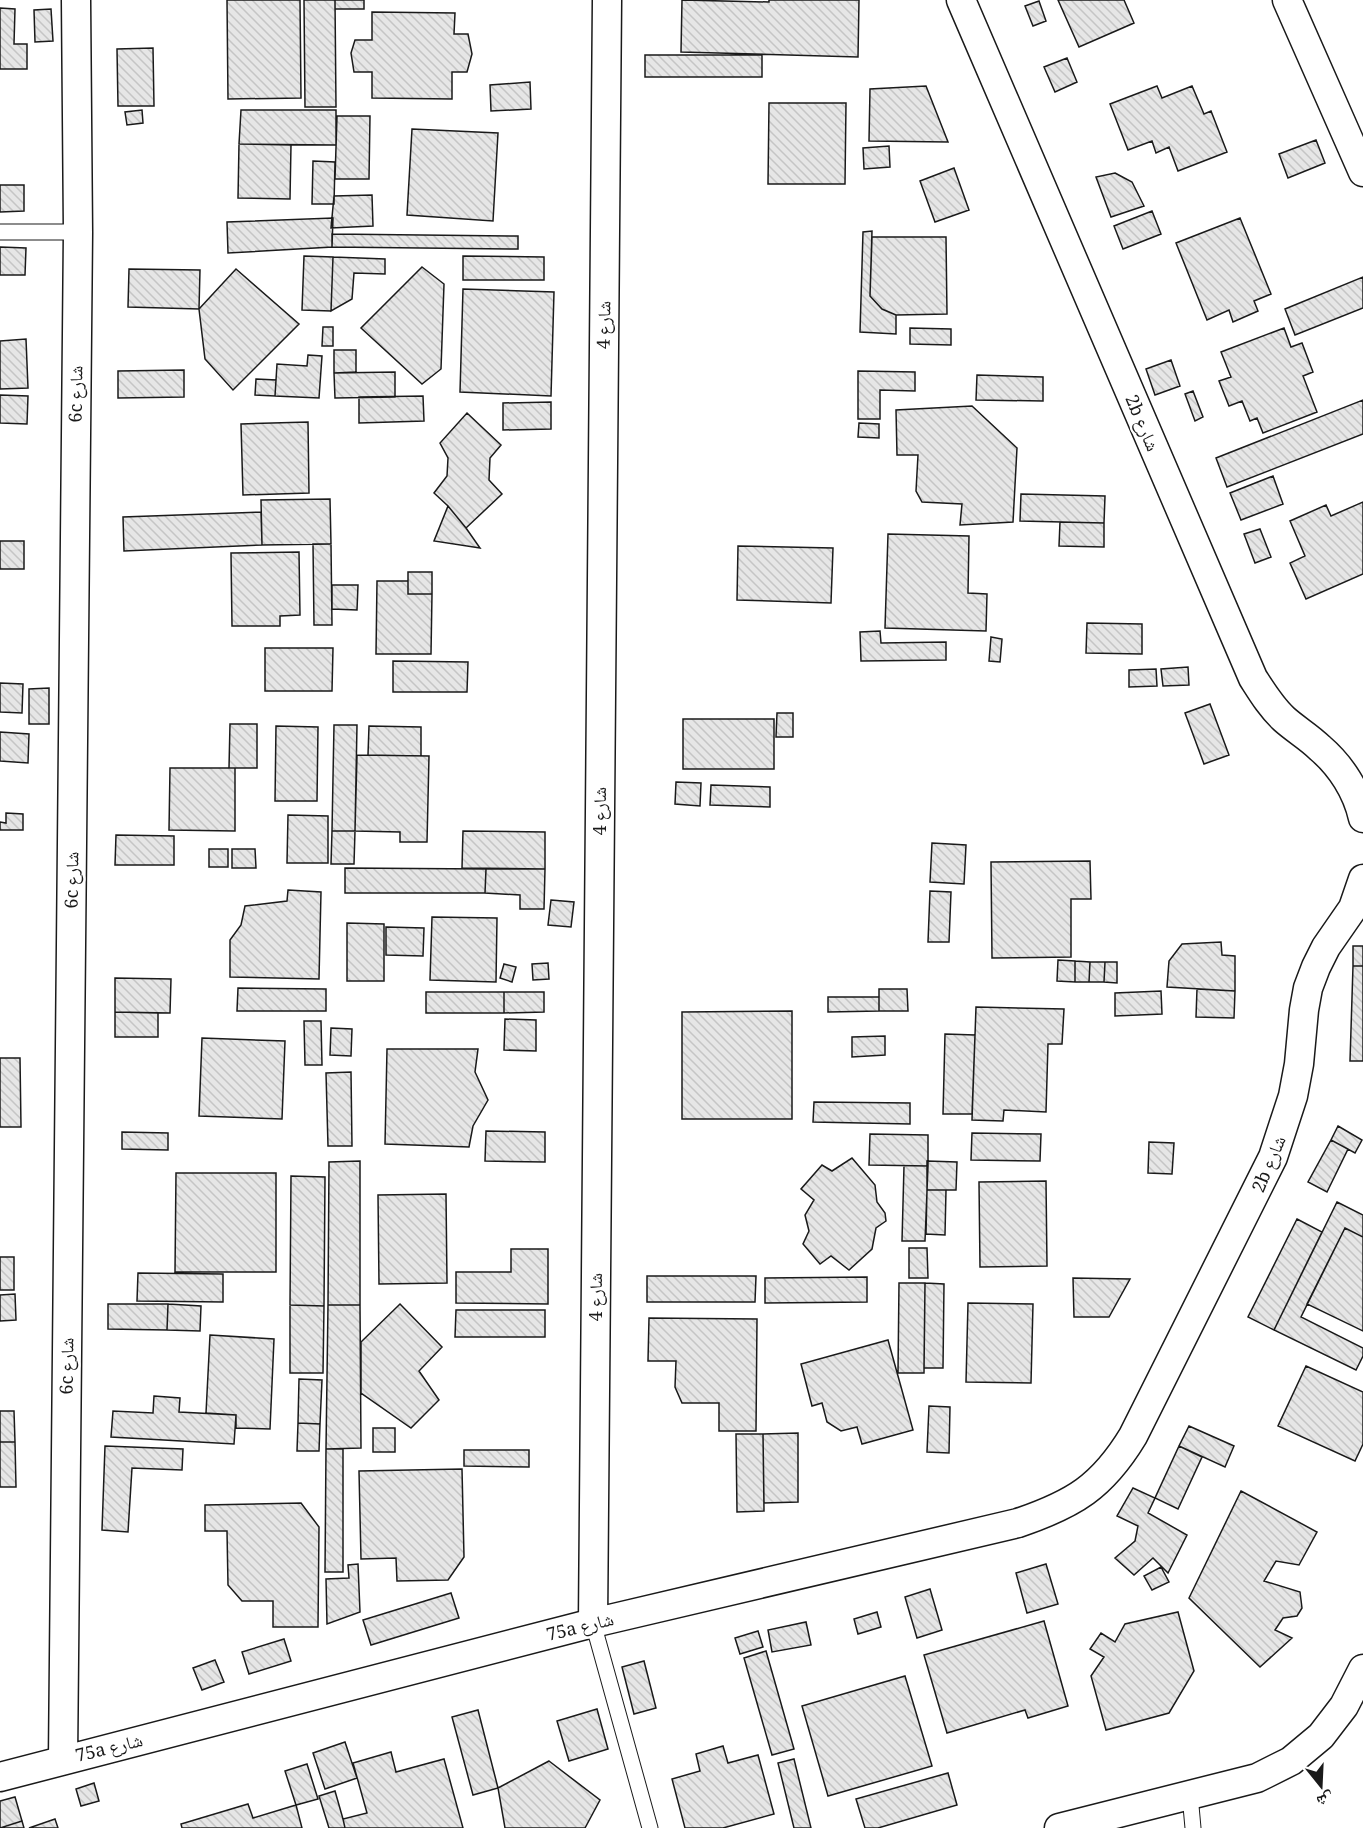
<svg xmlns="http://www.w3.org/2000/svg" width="1363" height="1828" font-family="Georgia,'Noto Naskh Arabic',serif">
  <defs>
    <pattern id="building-back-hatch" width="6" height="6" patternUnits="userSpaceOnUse" patternTransform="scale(1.5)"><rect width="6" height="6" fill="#e6e6e6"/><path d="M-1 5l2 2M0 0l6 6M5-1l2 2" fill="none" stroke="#c5c5c5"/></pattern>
  </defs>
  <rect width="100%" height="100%" fill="#fff"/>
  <path fill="url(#building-back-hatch)" stroke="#1a1a1a" stroke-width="1.5" d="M 227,0 L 300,0 L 301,98 L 228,99 Z
    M 304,0 L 335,0 L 336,107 L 305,107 Z
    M 335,0 L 364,0 L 364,9 L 335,9 Z
    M 682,0 L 769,2 L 769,0 L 859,0 L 858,57 L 681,52 Z
    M 1058,0 L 1124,0 L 1134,23 L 1079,47 Z
    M 1039,1 L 1046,21 L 1033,26 L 1025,6 Z
    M 0,8 L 15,9 L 14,44 L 27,44 L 27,69 L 0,69 Z
    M 51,9 L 53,41 L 35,42 L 34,10 Z
    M 372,12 L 455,13 L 454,34 L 468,34 L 472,54 L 467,72 L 452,72 L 452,99 L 372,98 L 372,72 L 354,72 L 351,53 L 355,40 L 372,40 Z
    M 153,48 L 154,106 L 118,106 L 117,49 Z
    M 645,55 L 762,55 L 762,77 L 645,77 Z
    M 1067,58 L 1077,82 L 1055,92 L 1044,67 Z
    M 530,82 L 531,109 L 491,111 L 490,85 Z
    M 926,86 L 948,142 L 869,141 L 870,89 Z
    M 1157,86 L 1162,98 L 1192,86 L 1204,114 L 1211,111 L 1227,152 L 1178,171 L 1169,147 L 1156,153 L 1152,141 L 1128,150 L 1110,104 Z
    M 769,103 L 846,103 L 845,184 L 768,184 Z
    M 142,110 L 143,123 L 127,125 L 125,112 Z
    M 241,110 L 336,110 L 336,145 L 239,144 Z
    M 337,116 L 370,116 L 369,179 L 335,179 Z
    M 412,129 L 498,133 L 493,221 L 407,215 Z
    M 1316,140 L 1325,163 L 1288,178 L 1279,154 Z
    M 239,144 L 291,145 L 290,199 L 238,198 Z
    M 889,146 L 890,167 L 864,169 L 863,148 Z
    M 313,161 L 335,162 L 334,204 L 312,204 Z
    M 954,168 L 969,210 L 935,222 L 920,181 Z
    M 1115,173 L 1132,182 L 1144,206 L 1111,217 L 1096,177 Z
    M 0,185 L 24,185 L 24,211 L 0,212 Z
    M 372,195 L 373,226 L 331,228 L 334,196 Z
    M 1152,211 L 1161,234 L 1123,249 L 1114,226 Z
    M 333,218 L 332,247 L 228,253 L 227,222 Z
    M 1240,218 L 1271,294 L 1254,301 L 1258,311 L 1233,322 L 1229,310 L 1207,320 L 1176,243 Z
    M 872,231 L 870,296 L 882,309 L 896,315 L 896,334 L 860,332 L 863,232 Z
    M 332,234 L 518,236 L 518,249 L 332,247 Z
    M 872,237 L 946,237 L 947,314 L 896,315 L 882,309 L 870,296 Z
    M 0,247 L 26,248 L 25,275 L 0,275 Z
    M 304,256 L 333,257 L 331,311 L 302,310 Z
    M 463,256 L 544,257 L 544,280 L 463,280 Z
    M 333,257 L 385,259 L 385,274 L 354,273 L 352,299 L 331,311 Z
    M 422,267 L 444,284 L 441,369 L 422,384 L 361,328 Z
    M 129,269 L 200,270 L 199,309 L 128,307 Z
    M 236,269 L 299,324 L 233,390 L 205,359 L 199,309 Z
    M 1363,277 L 1363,308 L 1295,335 L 1285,309 Z
    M 463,289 L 554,292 L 551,396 L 460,392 Z
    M 323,327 L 333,327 L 333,346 L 322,346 Z
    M 910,328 L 951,329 L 951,345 L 910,344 Z
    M 1284,328 L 1291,347 L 1302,343 L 1313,372 L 1303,376 L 1317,412 L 1263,433 L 1257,418 L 1250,421 L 1242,401 L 1229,406 L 1219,381 L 1231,377 L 1221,352 Z
    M 26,339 L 28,388 L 0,389 L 0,341 Z
    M 334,350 L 356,350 L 356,372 L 334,373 Z
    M 308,355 L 322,356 L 319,398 L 275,396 L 277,364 L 307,366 Z
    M 1171,360 L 1180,386 L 1155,395 L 1146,369 Z
    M 184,370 L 184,397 L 118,398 L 118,371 Z
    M 858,371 L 915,372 L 915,391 L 880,390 L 880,419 L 858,419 Z
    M 395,372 L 395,397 L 335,398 L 334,373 Z
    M 977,375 L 1043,377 L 1043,401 L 976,400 Z
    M 256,379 L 276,380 L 275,396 L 255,395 Z
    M 1193,391 L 1203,417 L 1195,421 L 1185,394 Z
    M 0,395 L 28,396 L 27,424 L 0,423 Z
    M 423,396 L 424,421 L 359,423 L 359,397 Z
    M 1363,400 L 1363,434 L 1227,487 L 1216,458 Z
    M 551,402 L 551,429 L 503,430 L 503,403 Z
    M 972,406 L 1017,448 L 1013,522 L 960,525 L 962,504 L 922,502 L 916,491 L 918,455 L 897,455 L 896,410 Z
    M 467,413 L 501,445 L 490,458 L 489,480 L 502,494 L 466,528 L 448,506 L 434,493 L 447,476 L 448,458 L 440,443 Z
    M 308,422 L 309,493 L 243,495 L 241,424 Z
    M 859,423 L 879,424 L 879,438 L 858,437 Z
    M 1273,476 L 1283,504 L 1241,520 L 1230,493 Z
    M 1021,494 L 1105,496 L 1104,523 L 1020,521 Z
    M 330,499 L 331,544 L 262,545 L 261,500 Z
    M 1363,502 L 1363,574 L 1306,599 L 1290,563 L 1305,556 L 1290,521 L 1326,505 L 1331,516 Z
    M 448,506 L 466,528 L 480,548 L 434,541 Z
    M 261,512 L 262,545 L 124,551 L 123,517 Z
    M 1060,522 L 1104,523 L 1104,547 L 1059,546 Z
    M 1260,529 L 1271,557 L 1255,563 L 1244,534 Z
    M 888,534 L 969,536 L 968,593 L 987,594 L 986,631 L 885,628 Z
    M 0,541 L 24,541 L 24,569 L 0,569 Z
    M 313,544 L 331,544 L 332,625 L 314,625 Z
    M 738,546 L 833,548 L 831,603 L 737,600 Z
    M 299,552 L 300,615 L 280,616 L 280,626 L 232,626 L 231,553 Z
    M 408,572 L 432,572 L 432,594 L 408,594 Z
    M 377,581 L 408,581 L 408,594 L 432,594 L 431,654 L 376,654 Z
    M 332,585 L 358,585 L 357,610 L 332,609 Z
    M 1087,623 L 1142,624 L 1142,654 L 1086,653 Z
    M 880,631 L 881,643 L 946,642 L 946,660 L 861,661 L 860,632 Z
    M 991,637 L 1002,639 L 1000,662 L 989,661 Z
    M 265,648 L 333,648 L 332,691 L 265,691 Z
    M 393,661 L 468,662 L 467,692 L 393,692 Z
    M 1188,667 L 1189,685 L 1163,686 L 1161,669 Z
    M 1156,669 L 1157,686 L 1129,687 L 1129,670 Z
    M 0,683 L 23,684 L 22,713 L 0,712 Z
    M 49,688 L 49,724 L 29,724 L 29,689 Z
    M 1210,704 L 1229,755 L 1204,764 L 1185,713 Z
    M 777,713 L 793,713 L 793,737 L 776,737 Z
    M 683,719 L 774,719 L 774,769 L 683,769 Z
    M 230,724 L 257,724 L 257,768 L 229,768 Z
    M 334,725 L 357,725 L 355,831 L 332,831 Z
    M 276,726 L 318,727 L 317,801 L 275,801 Z
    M 369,726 L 421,727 L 421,756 L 368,755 Z
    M 0,732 L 29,734 L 28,763 L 0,761 Z
    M 357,755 L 429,756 L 427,842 L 400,842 L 400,832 L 355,831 Z
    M 170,768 L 235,768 L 235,831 L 169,830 Z
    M 676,782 L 701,783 L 700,806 L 675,804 Z
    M 711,785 L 770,787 L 770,807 L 710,805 Z
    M 6,813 L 23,814 L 23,830 L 0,830 L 0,822 L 6,823 Z
    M 288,815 L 328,816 L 328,863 L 287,863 Z
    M 332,831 L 355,831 L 354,864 L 331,864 Z
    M 463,831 L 545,832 L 545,869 L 462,868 Z
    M 116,835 L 174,836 L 174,865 L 115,865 Z
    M 932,843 L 966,845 L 964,884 L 930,882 Z
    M 209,849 L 228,849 L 228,867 L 209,867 Z
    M 232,849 L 255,849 L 256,868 L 232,868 Z
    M 1090,861 L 1091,899 L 1071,899 L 1071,957 L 992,958 L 991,862 Z
    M 345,868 L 486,869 L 485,893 L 345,893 Z
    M 486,869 L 545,869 L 544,909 L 520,909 L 520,895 L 485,893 Z
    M 288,890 L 321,892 L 319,979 L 230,977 L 230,940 L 241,925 L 245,906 L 287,901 Z
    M 930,891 L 951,892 L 949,942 L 928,942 Z
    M 551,900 L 574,902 L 571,927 L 548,925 Z
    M 432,917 L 497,918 L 496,982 L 430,980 Z
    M 347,923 L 384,924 L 384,981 L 347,981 Z
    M 386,927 L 424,928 L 423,956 L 386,955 Z
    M 1221,942 L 1222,955 L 1235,956 L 1235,991 L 1167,987 L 1169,961 L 1182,944 Z
    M 1353,946 L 1363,946 L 1363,966 L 1353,966 Z
    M 1058,960 L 1075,961 L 1075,982 L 1057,981 Z
    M 1075,961 L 1090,962 L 1089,982 L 1075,982 Z
    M 1090,962 L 1105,962 L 1104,982 L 1089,982 Z
    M 1105,962 L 1117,962 L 1117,983 L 1104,982 Z
    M 548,963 L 549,979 L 533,980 L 532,964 Z
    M 504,964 L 516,967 L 512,982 L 500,978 Z
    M 1353,966 L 1363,966 L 1363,1061 L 1350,1061 Z
    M 115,978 L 171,979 L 170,1013 L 115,1012 Z
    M 238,988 L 326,989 L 326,1011 L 237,1011 Z
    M 879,989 L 907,989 L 908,1011 L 879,1011 Z
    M 1197,989 L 1235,991 L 1234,1018 L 1196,1017 Z
    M 1161,991 L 1162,1014 L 1115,1016 L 1115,993 Z
    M 426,992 L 504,992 L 504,1013 L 426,1013 Z
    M 504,992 L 544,992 L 544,1012 L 504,1013 Z
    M 828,997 L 879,997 L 879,1011 L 828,1012 Z
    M 976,1007 L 1064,1009 L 1062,1044 L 1048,1044 L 1046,1112 L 1004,1110 L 1003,1121 L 972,1120 Z
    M 792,1011 L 792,1119 L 682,1119 L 682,1012 Z
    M 115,1012 L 158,1013 L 158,1037 L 115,1037 Z
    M 505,1019 L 536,1020 L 536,1051 L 504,1050 Z
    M 304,1021 L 321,1021 L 322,1065 L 305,1065 Z
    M 331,1028 L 352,1029 L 351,1056 L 330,1055 Z
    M 945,1034 L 975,1035 L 972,1114 L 943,1114 Z
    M 885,1036 L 885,1055 L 852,1057 L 852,1037 Z
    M 202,1038 L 285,1041 L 282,1119 L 199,1116 Z
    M 387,1049 L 478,1049 L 475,1072 L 488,1100 L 473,1126 L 469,1147 L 385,1144 Z
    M 0,1058 L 20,1058 L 21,1127 L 0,1127 Z
    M 351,1072 L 352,1146 L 328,1146 L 326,1073 Z
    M 814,1102 L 910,1103 L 910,1124 L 813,1122 Z
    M 1338,1126 L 1362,1140 L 1355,1153 L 1331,1140 Z
    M 486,1131 L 545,1132 L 545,1162 L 485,1161 Z
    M 122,1132 L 168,1133 L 168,1150 L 122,1149 Z
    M 972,1133 L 1041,1134 L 1040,1161 L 971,1160 Z
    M 870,1134 L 928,1135 L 928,1166 L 869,1165 Z
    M 1331,1140 L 1348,1149 L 1327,1192 L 1308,1182 Z
    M 1149,1142 L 1174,1143 L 1172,1174 L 1148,1173 Z
    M 852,1158 L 875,1185 L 877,1202 L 885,1213 L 886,1221 L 876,1228 L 872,1249 L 849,1270 L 831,1256 L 820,1264 L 803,1244 L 809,1231 L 805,1215 L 814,1200 L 801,1189 L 822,1165 L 832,1171 Z
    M 360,1161 L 360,1305 L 328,1305 L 329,1162 Z
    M 927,1161 L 957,1162 L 956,1190 L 927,1190 Z
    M 904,1166 L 928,1166 L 925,1241 L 902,1241 Z
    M 176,1173 L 276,1173 L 276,1272 L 175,1272 Z
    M 291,1176 L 325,1177 L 324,1306 L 290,1305 Z
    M 1046,1181 L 1047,1266 L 980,1267 L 979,1182 Z
    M 927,1190 L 946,1190 L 945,1235 L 926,1234 Z
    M 446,1194 L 447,1283 L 379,1284 L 378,1195 Z
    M 1337,1202 L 1363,1215 L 1363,1237 L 1345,1228 L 1301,1317 L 1363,1348 L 1363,1356 L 1356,1370 L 1274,1330 Z
    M 1297,1219 L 1322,1232 L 1274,1330 L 1248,1317 Z
    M 1345,1228 L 1363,1237 L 1363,1331 L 1307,1304 Z
    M 909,1248 L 927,1248 L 928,1278 L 909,1278 Z
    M 511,1249 L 548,1249 L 548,1304 L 456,1303 L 456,1272 L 511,1272 Z
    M 0,1257 L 14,1257 L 14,1290 L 0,1290 Z
    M 138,1273 L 223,1274 L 223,1302 L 137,1301 Z
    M 647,1276 L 756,1276 L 755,1302 L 647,1302 Z
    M 867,1277 L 867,1302 L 765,1303 L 765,1278 Z
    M 1073,1278 L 1130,1279 L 1109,1317 L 1074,1317 Z
    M 899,1283 L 925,1283 L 924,1373 L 898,1373 Z
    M 925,1283 L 944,1284 L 943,1368 L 924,1368 Z
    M 15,1294 L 16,1320 L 0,1321 L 0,1295 Z
    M 968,1303 L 1033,1304 L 1031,1383 L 966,1382 Z
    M 108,1304 L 168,1304 L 167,1330 L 108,1329 Z
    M 168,1304 L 201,1306 L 200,1331 L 167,1330 Z
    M 400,1304 L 442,1347 L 419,1371 L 439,1400 L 411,1428 L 361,1393 L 361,1342 Z
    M 290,1305 L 324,1306 L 323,1373 L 290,1373 Z
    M 328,1305 L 360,1305 L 361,1448 L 326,1449 Z
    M 456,1310 L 545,1310 L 545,1337 L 455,1337 Z
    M 649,1318 L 757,1319 L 756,1431 L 719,1431 L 719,1403 L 682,1403 L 675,1387 L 676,1361 L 648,1361 Z
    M 210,1335 L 274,1339 L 270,1429 L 236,1428 L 236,1415 L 206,1413 Z
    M 888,1340 L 913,1430 L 862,1444 L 857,1427 L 841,1431 L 827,1422 L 822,1403 L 812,1406 L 801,1364 Z
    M 1306,1366 L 1363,1392 L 1363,1444 L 1355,1461 L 1278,1426 Z
    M 299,1379 L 322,1380 L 320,1424 L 298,1423 Z
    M 154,1396 L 180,1398 L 179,1412 L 236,1415 L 234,1444 L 111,1437 L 113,1411 L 153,1413 Z
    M 929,1406 L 950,1407 L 949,1453 L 927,1452 Z
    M 0,1411 L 14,1411 L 15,1442 L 0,1442 Z
    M 298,1423 L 320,1424 L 319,1451 L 297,1451 Z
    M 1189,1426 L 1234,1446 L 1225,1467 L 1179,1446 Z
    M 373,1428 L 395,1428 L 395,1452 L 373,1452 Z
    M 798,1433 L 798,1502 L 764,1503 L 763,1434 Z
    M 736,1434 L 763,1434 L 764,1511 L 737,1512 Z
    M 0,1442 L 15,1442 L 16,1487 L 0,1487 Z
    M 105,1446 L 183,1449 L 182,1470 L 132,1468 L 128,1532 L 102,1530 Z
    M 1179,1446 L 1202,1457 L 1178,1509 L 1155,1498 Z
    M 326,1449 L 343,1449 L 343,1572 L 325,1572 Z
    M 464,1450 L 529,1450 L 529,1467 L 464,1466 Z
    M 462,1469 L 464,1557 L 448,1580 L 397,1581 L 396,1558 L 361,1559 L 359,1471 Z
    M 1133,1488 L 1155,1498 L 1148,1513 L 1187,1535 L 1168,1573 L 1153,1558 L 1134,1575 L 1115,1558 L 1135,1541 L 1138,1526 L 1117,1516 Z
    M 1241,1491 L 1317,1532 L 1299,1565 L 1276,1561 L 1264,1581 L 1300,1592 L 1302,1608 L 1297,1616 L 1283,1618 L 1275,1630 L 1292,1638 L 1260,1667 L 1189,1598 Z
    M 301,1503 L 319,1527 L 318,1627 L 273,1627 L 273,1601 L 242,1601 L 228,1585 L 227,1531 L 205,1531 L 205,1505 Z
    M 358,1564 L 360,1612 L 327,1624 L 326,1579 L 349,1578 L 348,1565 Z
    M 1046,1564 L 1058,1604 L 1027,1613 L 1016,1573 Z
    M 1161,1567 L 1169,1582 L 1152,1590 L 1144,1576 Z
    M 930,1589 L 942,1630 L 917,1638 L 905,1597 Z
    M 451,1593 L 459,1618 L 371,1645 L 363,1620 Z
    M 877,1612 L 881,1627 L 858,1634 L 854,1619 Z
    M 1178,1612 L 1194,1671 L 1169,1713 L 1106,1730 L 1091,1676 L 1104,1657 L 1090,1649 L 1101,1633 L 1115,1642 L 1125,1624 Z
    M 1044,1621 L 1068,1706 L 1028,1718 L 1025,1710 L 947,1733 L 924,1655 Z
    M 806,1622 L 811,1645 L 772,1652 L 768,1630 Z
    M 758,1631 L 763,1647 L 740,1654 L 735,1638 Z
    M 284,1639 L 291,1661 L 249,1674 L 242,1652 Z
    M 766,1651 L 794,1749 L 772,1755 L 744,1658 Z
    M 215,1660 L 224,1682 L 202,1690 L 193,1668 Z
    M 644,1661 L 656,1708 L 634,1714 L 622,1667 Z
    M 905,1676 L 932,1766 L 828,1796 L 802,1706 Z
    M 597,1709 L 608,1749 L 569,1761 L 557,1721 Z
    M 478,1710 L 498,1788 L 473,1795 L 452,1717 Z
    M 345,1742 L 357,1778 L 325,1789 L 313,1753 Z
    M 723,1746 L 728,1763 L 758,1755 L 774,1814 L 723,1828 L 685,1828 L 672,1779 L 700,1771 L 696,1754 Z
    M 391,1752 L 396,1772 L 444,1759 L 463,1828 L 345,1828 L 343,1819 L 367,1813 L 353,1763 Z
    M 794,1759 L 811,1828 L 794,1828 L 778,1763 Z
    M 549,1761 L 600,1800 L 585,1828 L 505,1828 L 498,1788 Z
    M 307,1764 L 318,1799 L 296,1805 L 285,1771 Z
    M 948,1773 L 957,1805 L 878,1828 L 865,1828 L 856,1799 Z
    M 94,1783 L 99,1801 L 81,1806 L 76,1789 Z
    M 335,1791 L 343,1819 L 345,1828 L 329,1828 L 319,1796 Z
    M 15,1797 L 22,1821 L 0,1828 L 0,1801 Z
    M 248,1804 L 253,1818 L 296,1805 L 302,1828 L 182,1828 L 181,1824 Z
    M 55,1819 L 58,1828 L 29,1828 Z
    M 22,1821 L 24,1828 L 0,1828 Z"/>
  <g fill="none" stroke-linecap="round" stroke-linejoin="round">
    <defs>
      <path id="lane" d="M 0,232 L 78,232
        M 593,1623 L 650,1828
        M 1190,1795 L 1193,1828"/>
      <path id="street" d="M 961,0 L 1253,678 C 1262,692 1271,707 1284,719 C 1295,729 1309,737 1320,748 C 1341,766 1357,791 1363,818
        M 1287,0 L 1363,172
        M 593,1623 L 607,0
        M 63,1760 L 78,232 L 76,0
        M 0,1777 L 593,1623 L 1018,1523 C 1074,1504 1102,1487 1133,1436 L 1273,1157 L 1293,1096 L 1299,1064 L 1304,1010 L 1308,988 L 1316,967 L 1326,947 L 1353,908 L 1363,879
        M 1059,1828 L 1257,1778 L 1291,1761 L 1321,1736 L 1344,1706 L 1363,1669"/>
    </defs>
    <use href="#lane" stroke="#1a1a1a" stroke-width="17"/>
    <use href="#street" stroke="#1a1a1a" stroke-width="31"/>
    <use href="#lane" stroke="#fff" stroke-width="15"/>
    <use href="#street" stroke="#fff" stroke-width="28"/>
  </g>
  <g text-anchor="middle" stroke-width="4.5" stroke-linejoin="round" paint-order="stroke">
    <g font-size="18" fill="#1a1a1a" stroke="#fff">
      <text transform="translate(604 325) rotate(-89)" y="6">شارع 4</text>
      <text transform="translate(76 394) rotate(-89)" y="6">6c شارع</text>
      <text transform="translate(1142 423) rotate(67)" y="6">2b شارع</text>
      <text transform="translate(600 811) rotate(-90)" y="6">شارع 4</text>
      <text transform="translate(72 880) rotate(-89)" y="6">6c شارع</text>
      <text transform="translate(1269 1164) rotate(-67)" y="6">2b شارع</text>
      <text transform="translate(596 1297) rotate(-90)" y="6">شارع 4</text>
      <text transform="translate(67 1366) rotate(-89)" y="6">6c شارع</text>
      <text transform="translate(580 1627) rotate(-14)" y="6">75a شارع</text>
      <text transform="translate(109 1748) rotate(-14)" y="6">75a شارع</text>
    </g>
  </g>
  <g transform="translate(1321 1786) rotate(162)" stroke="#ffffff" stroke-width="4.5" paint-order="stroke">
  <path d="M0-4.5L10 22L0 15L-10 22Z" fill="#1a1a1a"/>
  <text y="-9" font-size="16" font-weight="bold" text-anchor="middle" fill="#1a1a1a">ش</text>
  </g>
</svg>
